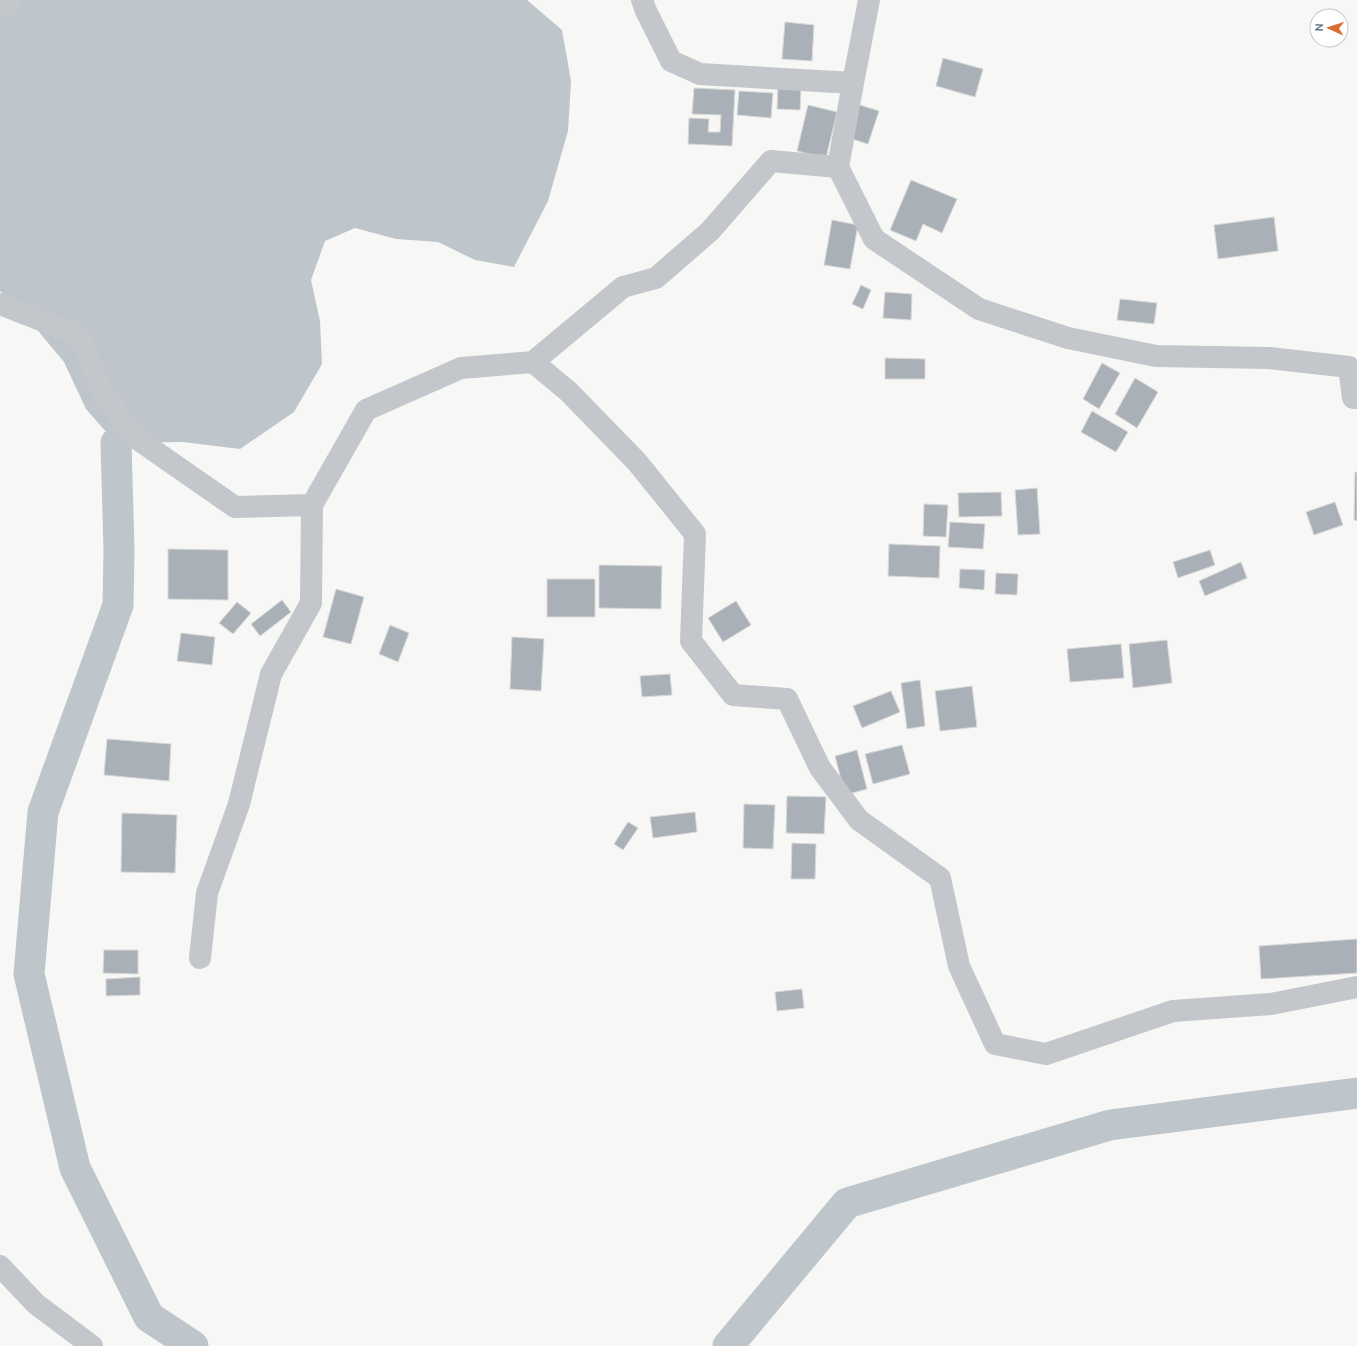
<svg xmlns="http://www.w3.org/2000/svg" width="1357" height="1346" font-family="Ubuntu,sans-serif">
  <rect width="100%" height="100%" fill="#f7f8f5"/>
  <path fill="#bec5cb" d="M 18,0 L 527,0 L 562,30 L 571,81 L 568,131 L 548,201 L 514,267 L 475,260 L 438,242 L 396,239 L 355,228 L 325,241 L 311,280 L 320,321 L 322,364 L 294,412 L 240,449 L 183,442 L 116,443 L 86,409 L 64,362 L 19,308 L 0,291 L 0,12 Z"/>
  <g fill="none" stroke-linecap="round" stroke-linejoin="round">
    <path stroke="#bec5cb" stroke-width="31" d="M 116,443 L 119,550 L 118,605 L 43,812 L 29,974 L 75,1168 L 149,1317 L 193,1346
      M 728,1346 L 847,1203 L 1110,1125 L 1357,1093"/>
  </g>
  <path fill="#aab0b7" stroke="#d9d9d7" d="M 785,22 L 814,25 L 812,61 L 782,59 Z
    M 943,58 L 983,69 L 975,97 L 936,86 Z
    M 778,87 L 801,89 L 800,110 L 777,109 Z
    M 694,88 L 735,90 L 732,146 L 688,144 L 689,118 L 709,119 L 708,132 L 720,132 L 721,115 L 692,114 Z
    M 739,91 L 773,93 L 771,118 L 737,115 Z
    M 857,104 L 879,111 L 868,144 L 846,137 Z
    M 808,105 L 837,112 L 826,158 L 797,151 Z
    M 911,180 L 957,199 L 942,233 L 923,224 L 916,241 L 890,230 Z
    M 1274,217 L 1278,251 L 1218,259 L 1214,225 Z
    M 832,220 L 858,225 L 850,269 L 824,265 Z
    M 861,285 L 871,290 L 863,309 L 852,304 Z
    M 885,292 L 912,294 L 911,320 L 883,318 Z
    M 1120,299 L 1157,303 L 1154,324 L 1117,320 Z
    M 885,358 L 925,359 L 925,379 L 885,379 Z
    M 1102,363 L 1120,373 L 1099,409 L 1083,399 Z
    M 1135,378 L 1158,392 L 1137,428 L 1115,414 Z
    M 1092,411 L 1128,432 L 1116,452 L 1081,432 Z
    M 1355,472 L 1357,472 L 1357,521 L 1354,520 Z
    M 1037,488 L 1040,534 L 1018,535 L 1015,490 Z
    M 1001,492 L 1002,516 L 959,517 L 958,493 Z
    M 1335,502 L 1343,525 L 1314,535 L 1306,512 Z
    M 924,504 L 948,505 L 946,537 L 923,536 Z
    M 950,522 L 985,524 L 983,549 L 948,547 Z
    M 889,544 L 940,546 L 939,578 L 888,576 Z
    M 168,549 L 228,550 L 228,600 L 168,599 Z
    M 1210,550 L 1215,565 L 1178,578 L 1173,562 Z
    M 1241,562 L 1247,578 L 1205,596 L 1199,581 Z
    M 599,565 L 662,566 L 661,609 L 599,608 Z
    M 960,569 L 985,570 L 984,590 L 959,588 Z
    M 996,573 L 1018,574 L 1017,595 L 995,594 Z
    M 547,579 L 595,579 L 595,617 L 547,617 Z
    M 336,589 L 364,597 L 351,644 L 323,637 Z
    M 282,600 L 291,612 L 260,636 L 251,624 Z
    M 736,601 L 751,625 L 723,642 L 708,618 Z
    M 237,602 L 251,613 L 233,634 L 219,623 Z
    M 390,625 L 409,633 L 398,662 L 379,654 Z
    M 181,633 L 215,637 L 212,665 L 177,661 Z
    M 512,637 L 544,639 L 541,691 L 510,689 Z
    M 1167,640 L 1172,683 L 1133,688 L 1129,644 Z
    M 1121,644 L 1124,678 L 1070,682 L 1067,649 Z
    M 670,674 L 672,695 L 642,697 L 640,676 Z
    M 920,680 L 925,726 L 907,729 L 901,683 Z
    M 972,686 L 977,727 L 940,731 L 935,691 Z
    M 891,691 L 900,712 L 862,728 L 853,706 Z
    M 107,739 L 171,744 L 169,781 L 104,775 Z
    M 902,745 L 910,774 L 873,784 L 865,754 Z
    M 857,750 L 867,789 L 845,795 L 835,756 Z
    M 787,796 L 826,797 L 824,834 L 786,833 Z
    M 744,804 L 775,805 L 773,849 L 743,848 Z
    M 695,812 L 697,832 L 653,838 L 650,817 Z
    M 122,813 L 177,815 L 175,873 L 121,872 Z
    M 628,822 L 638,828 L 623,850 L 614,844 Z
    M 792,843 L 816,844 L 815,879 L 791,879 Z
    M 1357,939 L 1357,973 L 1261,979 L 1259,946 Z
    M 104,950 L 138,950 L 138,974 L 103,973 Z
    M 140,977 L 140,995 L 106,996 L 106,979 Z
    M 802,989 L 804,1008 L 777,1011 L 775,992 Z"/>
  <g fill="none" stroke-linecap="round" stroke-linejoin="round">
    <path stroke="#c3c6ca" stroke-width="22" d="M 642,0 L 646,11 L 671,61 L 700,74 L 853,83 L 869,0
      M 0,8 L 11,0
      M 853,83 L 838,167 L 874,239 L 979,309 L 1068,338 L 1156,356 L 1269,358 L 1349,367 L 1353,398 L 1357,398
      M 0,304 L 79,335 L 101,389 L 133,436 L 235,507 L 312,505
      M 533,362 L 569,392 L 637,462 L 695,534 L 691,641 L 733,695 L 787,699 L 820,768 L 859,820 L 940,878 L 959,966 L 995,1044 L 1046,1054 L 1173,1011 L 1271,1004 L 1357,987
      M 200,958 L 207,893 L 239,804 L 271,674 L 311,603 L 312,505 L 366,410 L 461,368 L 533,362 L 623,287 L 656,278 L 710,231 L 771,161 L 838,167
      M 0,1266 L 36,1304 L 92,1346"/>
  </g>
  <g transform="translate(1329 28) rotate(273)"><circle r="19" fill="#ffffff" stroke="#c3c8ce"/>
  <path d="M0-3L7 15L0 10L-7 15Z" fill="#da6d33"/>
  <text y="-6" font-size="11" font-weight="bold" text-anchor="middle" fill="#687585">N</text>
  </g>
</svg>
